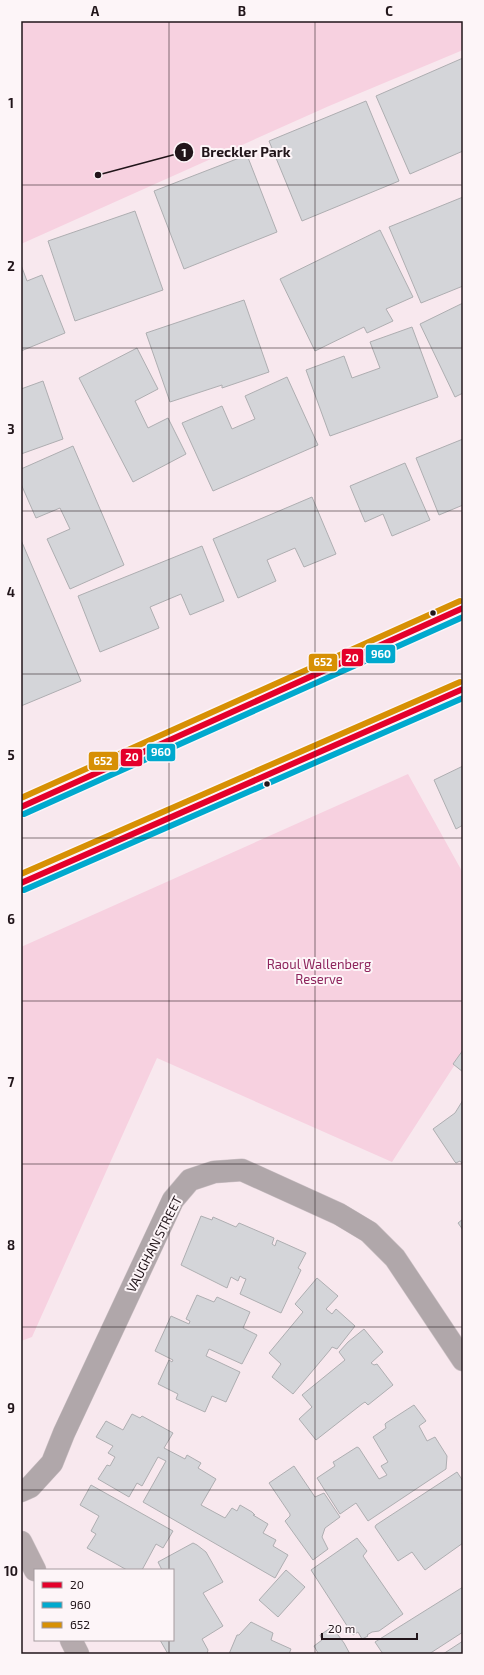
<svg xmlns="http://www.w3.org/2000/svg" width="484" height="1675" font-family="'Exo 2',sans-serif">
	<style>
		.green { fill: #f7d1e0 }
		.building { fill: #d4d5d9; stroke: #aeaeb1 }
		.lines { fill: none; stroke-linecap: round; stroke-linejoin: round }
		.minor-casing { stroke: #d0c4c9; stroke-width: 23 }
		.primary-casing { stroke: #d0c4c9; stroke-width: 23 }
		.minor { stroke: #b0a7aa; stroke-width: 22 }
		.primary { stroke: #b5aaad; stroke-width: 22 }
		.bus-1-casing { stroke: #fdf5f8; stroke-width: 9 }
		.bus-2-casing { stroke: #fdf5f8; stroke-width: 9 }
		.bus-3-casing { stroke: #fdf5f8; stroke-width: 9 }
		.bus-1 { stroke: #e4002b; stroke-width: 6 }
		.bus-2 { stroke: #00a9ce; stroke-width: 6 }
		.bus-3 { stroke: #d79004; stroke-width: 6 }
		.grid { fill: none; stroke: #21151a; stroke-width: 1; stroke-opacity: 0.55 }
		.bus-dot { fill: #21151a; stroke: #fdf5f8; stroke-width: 1.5 }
		.labels { text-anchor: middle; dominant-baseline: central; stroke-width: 4; stroke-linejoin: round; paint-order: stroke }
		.park-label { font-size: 13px; fill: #8d245c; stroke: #fdf5f8 }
		.street-label { font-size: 13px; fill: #21151a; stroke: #fdf5f8 }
		.leader { fill: none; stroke: #21151a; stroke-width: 1.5 }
		.callout-dot { fill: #21151a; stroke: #fdf5f8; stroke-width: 1.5 }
		.mark-label { font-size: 12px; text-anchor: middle; font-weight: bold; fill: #fff }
		.callout-label { font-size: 14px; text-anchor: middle; font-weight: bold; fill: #21151a; stroke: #fdf5f8; stroke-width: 4; stroke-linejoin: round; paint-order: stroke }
		.line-badge { stroke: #fdf5f8; stroke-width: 1.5 }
		.badge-label { font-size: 11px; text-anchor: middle; font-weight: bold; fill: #fff }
		.neatline { fill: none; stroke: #21151a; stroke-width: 1.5 }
		.grid-label { font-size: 13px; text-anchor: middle; font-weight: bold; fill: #21151a }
	</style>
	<rect width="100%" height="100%" fill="#f8e8ee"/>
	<!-- green -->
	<path class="green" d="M21,21H463V50L329,106L21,244Z
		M408,774L463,873V1052L392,1162L157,1058L32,1337L21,1341V947Z"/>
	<!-- building -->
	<path class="building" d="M463,58V151L410,174L376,96Z
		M366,101L399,181L302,221L269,141Z
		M247,155L277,232L184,269L154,191Z
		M463,197V286L421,303L389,227Z
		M135,211L163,290L75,321L48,241Z
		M380,230L413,297L386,309L393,321L367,333L364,327L315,351L280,279Z
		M21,265L27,281L42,275L65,333L21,351Z
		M244,300L269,372L222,388V385L170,402L146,333Z
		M463,303V393L455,397L420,324Z
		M412,327L438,397L330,436L306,370L344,356L352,378L380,368L370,342Z
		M137,348L158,389L135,401L148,428L168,418L186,454L133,482L79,378Z
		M287,377L318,445L213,491L182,423L222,406L232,429L255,419L245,396Z
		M43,381L63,439L21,454V389Z
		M463,439V505L439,515L416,458Z
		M73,446L124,565L70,589L47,539L70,529L60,508L36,518L21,484V469Z
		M405,463L430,520L392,536L383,514L365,522L350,486Z
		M312,497L336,554L304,567L295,548L267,560L276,581L238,598L213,539Z
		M21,540L81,681L21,706Z
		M202,546L224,601L190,615L181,594L150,607L159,628L100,652L78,596Z
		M463,766V825L456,829L434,780Z
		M463,1050V1072L453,1064Z
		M463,1100V1165L460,1161L456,1163L455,1162L433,1129L455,1113Z
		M201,1216L212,1220L213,1217L236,1227L239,1223L274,1238L272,1244L275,1246L277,1240L306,1253L298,1268L301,1270L281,1313L240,1294L246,1279L243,1278L240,1276L238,1281L231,1277L227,1288L181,1265Z
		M463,1219V1230L458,1223Z
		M317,1278L338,1296L326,1309L332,1314L336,1309L355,1326L337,1349L332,1347L330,1350L293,1394L272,1377L281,1364L269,1353L303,1312L295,1304Z
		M197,1295L214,1302L217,1297L250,1312L243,1328L257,1335L242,1364L209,1349L206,1356L240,1372L226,1402L212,1396L205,1412L176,1399L178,1394L158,1384L169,1360L172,1362L173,1360L155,1351L171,1316L189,1324L190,1321L186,1319Z
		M364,1329L383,1352L371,1363L374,1365L377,1364L393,1385L368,1405L365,1402L362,1404L316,1440L299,1419L312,1407L302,1395L345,1360L339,1352L348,1342Z
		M414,1405L426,1421L419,1426L426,1439L427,1441L435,1437L447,1456L446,1469L368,1521L356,1503L340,1514L317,1478L335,1466L333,1462L335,1461L357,1447L359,1448L379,1479L387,1475L381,1466L388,1462L373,1437L386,1428L385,1424L386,1423Z
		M132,1414L140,1418L142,1416L173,1433L164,1448L185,1459L187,1455L201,1463L198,1468L216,1479L201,1505L225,1518L232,1508L237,1511L240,1505L252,1512L255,1515H253L268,1524L263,1533L276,1540L273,1546L288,1555L275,1578L143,1502L166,1461L158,1457L142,1486L137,1483L129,1497L98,1479L107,1465L110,1466L115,1457L108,1453L113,1446L96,1437L106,1421L123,1430Z
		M294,1466L315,1497L324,1493L340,1517L325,1528L322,1537L328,1549L313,1560L285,1521L290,1516V1514L269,1483Z
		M457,1472L463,1481V1502L462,1503L463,1506V1543L425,1570L412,1552L398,1561L375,1527L376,1525Z
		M91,1485L173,1531L163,1548L156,1544L142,1570H127L87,1548L96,1534L91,1531L99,1516L80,1505Z
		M357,1538L367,1551L363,1556L403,1614L379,1631L372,1632L367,1635L368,1636L362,1639L358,1632L353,1635L311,1570Z
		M193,1543L197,1545L206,1552L223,1582L203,1593L223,1626L202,1639L208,1650L207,1654H168L160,1640H173V1570H162L158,1562Z
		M286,1570L305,1587L278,1617L259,1600Z
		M463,1587V1632L429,1654H383L375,1642Z
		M251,1622L273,1633L271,1640L291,1649L289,1654H229L237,1635H239Z
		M332,1627L344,1643L350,1654H317L318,1653L314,1646L322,1640L320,1635Z
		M463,1641V1654H443Z"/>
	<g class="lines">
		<defs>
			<path id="minor" d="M21,1491L30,1487L52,1463L64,1433L173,1200L190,1180L214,1172L242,1170L339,1214L369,1232L395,1258L463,1360"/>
			<path id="primary" d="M21,807L463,608
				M21,883L463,689
				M21,1542L35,1570
				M71,1640L78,1654"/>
		</defs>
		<!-- minor casing -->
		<use href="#minor" class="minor-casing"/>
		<!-- primary casing -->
		<use href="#primary" class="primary-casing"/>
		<!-- minor -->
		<use href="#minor" class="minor"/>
		<!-- primary -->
		<use href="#primary" class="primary"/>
		<defs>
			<path id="bus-1" d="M21,807L463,608
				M21,883L463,689"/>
			<path id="bus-2" d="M24,814L463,617
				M24,890L463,698"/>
			<path id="bus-3" d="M21,798L460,601
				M21,874L460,682"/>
		</defs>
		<!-- bus-1 casing -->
		<use href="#bus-1" class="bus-1-casing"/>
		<!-- bus-2 casing -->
		<use href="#bus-2" class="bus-2-casing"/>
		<!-- bus-3 casing -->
		<use href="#bus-3" class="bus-3-casing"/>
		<!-- bus-1 -->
		<use href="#bus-1" class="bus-1"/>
		<!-- bus-2 -->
		<use href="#bus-2" class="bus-2"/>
		<!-- bus-3 -->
		<use href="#bus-3" class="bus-3"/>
	</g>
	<!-- grid -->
	<path class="grid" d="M169,21V1570M315,21V1654M21,185H463M21,348H463M21,511H463M21,674H463M21,838H463M21,1001H463M21,1164H463M21,1327H463M21,1490H463M169,1640V1654"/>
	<!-- markers -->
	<g class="bus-dot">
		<circle cx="433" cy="613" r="3.5"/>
		<circle cx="267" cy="784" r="3.5"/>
	</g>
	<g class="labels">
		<!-- park labels -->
		<g class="park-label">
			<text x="319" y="964">Raoul Wallenberg<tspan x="319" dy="15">Reserve</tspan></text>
		</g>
		<!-- street labels -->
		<g class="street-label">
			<text transform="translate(154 1244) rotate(-63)">VAUGHAN STREET</text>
		</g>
	</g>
	<!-- callouts -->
	<path class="leader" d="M98 175L184 152"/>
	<g class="callout-dot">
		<circle cx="98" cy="175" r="4"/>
		<circle cx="184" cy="152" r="10"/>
	</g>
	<g class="mark-label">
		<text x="184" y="157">1</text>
	</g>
	<g class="callout-label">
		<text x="246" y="157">Breckler Park</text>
	</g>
	<g class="line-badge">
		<rect x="365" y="644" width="31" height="20" rx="4" fill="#00a9ce"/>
		<rect x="341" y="648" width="23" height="19" rx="4" fill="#e4002b"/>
		<rect x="308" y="653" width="30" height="19" rx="4" fill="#d79004"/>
		<rect x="146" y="743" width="30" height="19" rx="4" fill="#00a9ce"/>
		<rect x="120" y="748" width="23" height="19" rx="4" fill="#e4002b"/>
		<rect x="88" y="751" width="31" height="20" rx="4" fill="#d79004"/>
	</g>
	<g class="badge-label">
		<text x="381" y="658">960</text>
		<text x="352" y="662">20</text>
		<text x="323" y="666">652</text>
		<text x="161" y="756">960</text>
		<text x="132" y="761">20</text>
		<text x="103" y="765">652</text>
	</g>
	<!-- border -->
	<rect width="484" height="1675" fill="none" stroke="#fdf5f8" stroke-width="44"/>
	<!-- legend -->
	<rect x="34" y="1569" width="140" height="72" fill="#fdf5f8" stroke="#a59b9f"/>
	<rect x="42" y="1582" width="20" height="6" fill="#e4002b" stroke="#a59b9f"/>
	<text x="70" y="1589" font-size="12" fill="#21151a">20</text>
	<rect x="42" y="1602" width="20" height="6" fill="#00a9ce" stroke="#a59b9f"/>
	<text x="70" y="1609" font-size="12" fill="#21151a">960</text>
	<rect x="42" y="1622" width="20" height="6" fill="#d79004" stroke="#a59b9f"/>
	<text x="70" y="1629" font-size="12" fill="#21151a">652</text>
	<!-- scale -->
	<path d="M322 1633v6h95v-6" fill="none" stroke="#21151a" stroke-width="2"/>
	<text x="328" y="1633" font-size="12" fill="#21151a" stroke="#fdf5f8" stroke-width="3" paint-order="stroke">20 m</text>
	<rect x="22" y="22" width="440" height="1631" class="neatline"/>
	<g class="grid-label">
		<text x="95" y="16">A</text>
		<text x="242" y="16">B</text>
		<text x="389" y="16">C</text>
		<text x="11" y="108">1</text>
		<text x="11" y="271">2</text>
		<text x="11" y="434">3</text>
		<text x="11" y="597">4</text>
		<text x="11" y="760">5</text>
		<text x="11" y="924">6</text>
		<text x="11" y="1087">7</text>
		<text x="11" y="1250">8</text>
		<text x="11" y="1413">9</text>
		<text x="11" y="1576">10</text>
	</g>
</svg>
